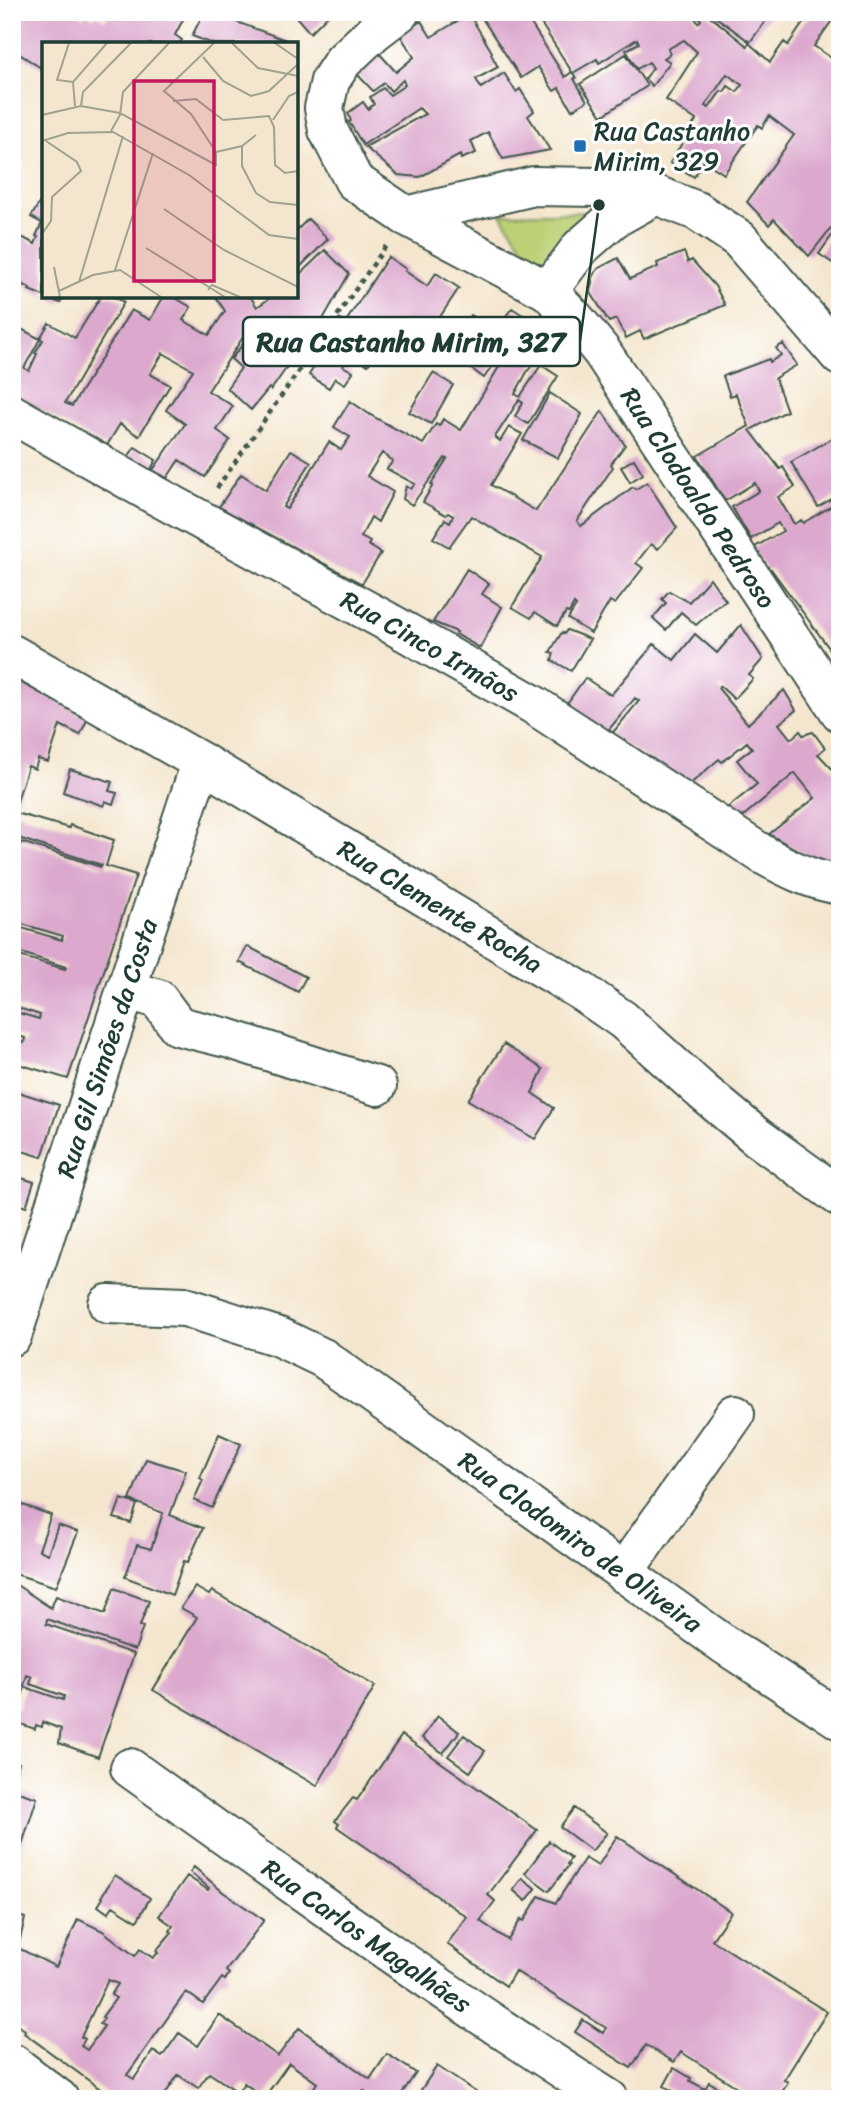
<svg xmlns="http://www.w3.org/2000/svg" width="852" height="2111" font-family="Sriracha,sans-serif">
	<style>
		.green { fill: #bcd074; stroke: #6e8654; stroke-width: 2 }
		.building { fill: #dca8cd; fill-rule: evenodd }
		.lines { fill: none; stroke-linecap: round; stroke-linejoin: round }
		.minor-casing { stroke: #3f564b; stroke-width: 42 }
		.path { stroke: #3f564b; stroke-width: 4.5; stroke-dasharray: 5 5; stroke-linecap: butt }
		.minor { stroke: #fff; stroke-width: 38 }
		.poi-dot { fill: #1f6fb2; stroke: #fff; stroke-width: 2.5 }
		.labels { text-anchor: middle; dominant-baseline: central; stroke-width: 6; stroke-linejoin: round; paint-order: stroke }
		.poi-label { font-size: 26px; fill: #1f3d34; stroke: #fff; text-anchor: start }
		.street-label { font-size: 26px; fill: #1f3d34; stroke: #fff }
		.inset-road { fill: none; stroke: #9fa290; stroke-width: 2 }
		.view { fill: #c2185b; fill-opacity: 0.15; stroke: #c2185b; stroke-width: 3.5 }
		.inset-edge { fill: none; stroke: #1f3d34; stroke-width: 3.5 }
		.leader { fill: none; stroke: #1f3d34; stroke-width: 2.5 }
		.callout-dot { fill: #1f3d34; stroke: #fff; stroke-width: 2.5 }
		.callout { fill: #fff; stroke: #1f3d34; stroke-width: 2.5 }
		.callout-label { font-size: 28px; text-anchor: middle; font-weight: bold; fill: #1f3d34 }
	</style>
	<rect width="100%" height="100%" fill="#fff"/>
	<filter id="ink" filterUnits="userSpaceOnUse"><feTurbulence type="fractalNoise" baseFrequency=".0143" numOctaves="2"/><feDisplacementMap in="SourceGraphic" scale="14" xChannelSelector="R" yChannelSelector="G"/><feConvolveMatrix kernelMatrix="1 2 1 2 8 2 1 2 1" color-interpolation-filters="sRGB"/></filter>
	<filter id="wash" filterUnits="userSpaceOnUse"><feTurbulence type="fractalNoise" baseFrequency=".00686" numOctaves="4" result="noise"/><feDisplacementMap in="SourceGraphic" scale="28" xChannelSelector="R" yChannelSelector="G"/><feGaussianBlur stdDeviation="1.57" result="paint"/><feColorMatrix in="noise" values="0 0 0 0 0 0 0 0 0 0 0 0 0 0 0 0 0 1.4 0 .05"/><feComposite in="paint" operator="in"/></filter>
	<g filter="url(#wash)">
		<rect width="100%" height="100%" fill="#f4e6ce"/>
		<!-- green -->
		<path class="green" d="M594,212L541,275L501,214Z"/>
		<g id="blocks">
			<!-- building -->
			<path class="building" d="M12,12H77L83,18L86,14L94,18L96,15L105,20L108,15L105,12H187L175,35L182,40L179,44H97L95,42L94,44H44V70L12,49Z
				M204,12H214L220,15L221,12H232L234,13L231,20L297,44H213L192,36Z
				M292,12H331L310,33Z
				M478,12H692L698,23L701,20L696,12H705L747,46L749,43L770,62L784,42L788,45L806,19L808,20L814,12H818L831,22L814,46L840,64V223L837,227L840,229V268L819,254L835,231L831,228L809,256L774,219L769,225L747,202L794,135L769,116L762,128L758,125L724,174L704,161L694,177L670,163L696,120L666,100L697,52L684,40L668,49L670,54L664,58L670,62L652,86L645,79L653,68L649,62L637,69L626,50L639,43L637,39L599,63L597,59L573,73L576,78L574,79L587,101L572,110L559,88L554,91L538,67L521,78ZM535,14L572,72L565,77L528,19ZM727,74L742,85L737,92L728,86L724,92L721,91L709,108L705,106Z
				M709,12H772L750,42Z
				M469,14L492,52L491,54L498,67L476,79L481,88L504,73L516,92L520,89L534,111L528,116L550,150L503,159L488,132L471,141L476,153L461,159L460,155L420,177L398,175L365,147L425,114L419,108L363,145L349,122L351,121L348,113L363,102L368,109L374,104L370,97L383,88L390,95L405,85L403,80L391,91L384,83L373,91L357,74L379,53L396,72L414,57L400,35L421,21L431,37Z
				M626,54L647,86L602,116L580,84Z
				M44,195V296H67L66,299L63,298L60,303L29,290L30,288L20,283L16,289L12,287V232L35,244L38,237L36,236L42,223L31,217Z
				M308,219L328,239L296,271V231Z
				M325,250L349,274L315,333L308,328L294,341L301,347L271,390L269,388L251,410L227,388L241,368L231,359L248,338L245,334L208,391L233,406L217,430L230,440L205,477L179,460L167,478L153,470L185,424L166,410L193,370L163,353L150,374L170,385L139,436L120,424L106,447L12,393V333L16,326L40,339L24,368L29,371L37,354L35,353L43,340L40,338L49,323L75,338L101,296H112L124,302L65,403L72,406L131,310L150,320L164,296H172L191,307L183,320L209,335L225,311L215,296H250L257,307L273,296H296V278Z
				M684,252L688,262L692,260L715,286L725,305L644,339L640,331L626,338L616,319L609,322L590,291L594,274L599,268L618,258L630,279L658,267L657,263Z
				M388,257L406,269L405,271L427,286L436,273L459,288L412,359L389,343L398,330L392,328L368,365L351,354L343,366L353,372L345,384L335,378L329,388L309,375L334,335L330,333L339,319L345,323Z
				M512,308L529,319L516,339L512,337L484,378L448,351L471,315L496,329Z
				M524,333L545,347L543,350L549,353L542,364L536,360L527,372L515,394L520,397L541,365L558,376L528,424L515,416L523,403L519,400L495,437L500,441L509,427L522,434L491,485L536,511L602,411L625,445L611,464L613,467L577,521L581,526L633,487L636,489L647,482L677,528L658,549L651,544L636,563L643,568L615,604L610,601L591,633L568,619L576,606L574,604L569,613L566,612L557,626L535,612L531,618L512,607L542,557L471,516L449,547L433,538L445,519L450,522L453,516L448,513L446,515L423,502L433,485L431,484L447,459L445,458L412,505L403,499L406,486L411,489L415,484L387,469L393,461L382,453L367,476L393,492L378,522L371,517L361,537L370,542L368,545L381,553L362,584L219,507L241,474L266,490L291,450L311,462L283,507L287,509L329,442L341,450L350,437L334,427L350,401L372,416L423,444L436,424L439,426L443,419L461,430L505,357L508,359Z
				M783,344L797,365L775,378L787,411L750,430L780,469L783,467L795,487L778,497L794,524L801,520L803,523L840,501V618L836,620L838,625L840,624V663L771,569L767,571L753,548L783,531L778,523L751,539L732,507L759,491L755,483L725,501L697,456L749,426L736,394L730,396L723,376L769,359L770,362L781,355L776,348Z
				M433,373L453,385L431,424L409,412Z
				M550,393L582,414L558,458L523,440Z
				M840,434V494L818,507L791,462Z
				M135,447L156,460L150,471L128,457Z
				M634,459L643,474L630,482L621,467Z
				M467,569L489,584L482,594L502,607L480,648L456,634L457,632L433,622Z
				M710,578L726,601L718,606L696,625L681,612L666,630L653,618L666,603L662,599L669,591L689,602Z
				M741,625L763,659L749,675L753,679L734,699L720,686L718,688L748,724L784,690L796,710L779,724L791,739L800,731L803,735L813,732L825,748L818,754L840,777V874L769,834L815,798L795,773L741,818L726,809L757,784L737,760L752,748L747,742L722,762L719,759L689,785L610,736L639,701L635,698L606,733L563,709L585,678L611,695L654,644L674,660L695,634L717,653Z
				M567,630L590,639L571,671L552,660L554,653L550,652L562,632L564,634Z
				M12,678L88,718L80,735L60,725L48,762L38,759L35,769L28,766L15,808L12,807Z
				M70,769L112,782L109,791L117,793L113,804L105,801L104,806L63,792Z
				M12,812L69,828L70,825L114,840L106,866L136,875L68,1079L12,1062V1039L24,1043L25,1038L12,1034V1011L39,1019L40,1015L12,1006V954L65,969L66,967L12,950V925L62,940L63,936L12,921V864L14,865L21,842L101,867L102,865L12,836Z
				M247,946L306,977L298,992L239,962Z
				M504,1044L543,1069L532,1093L554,1108L535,1139L468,1100Z
				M12,1090L59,1105L42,1157L12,1148Z
				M12,1175L34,1182L26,1207L12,1202Z
				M219,1434L241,1444L212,1508L194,1500L203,1480L200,1478Z
				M146,1459L186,1471L170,1515L203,1528L188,1562L184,1561L172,1595L125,1577L137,1545L151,1549L163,1513L130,1500Z
				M121,1499L137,1504L131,1523L114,1518Z
				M12,1501L51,1515L39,1550L48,1554L58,1525L78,1532L56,1587L12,1573Z
				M12,1582L51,1608L56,1596L105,1614L114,1588L149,1601L140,1626L143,1627L135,1650L47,1619L46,1624L134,1654L98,1757L59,1743L61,1729L43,1722L42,1727L36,1725L35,1729L12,1721V1707L18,1709L25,1687L63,1700L64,1696L30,1684L32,1677L27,1675L24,1686L12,1682Z
				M195,1587L209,1595L212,1591L375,1686L317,1786L153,1690L197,1617L181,1608Z
				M438,1716L459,1732L443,1753L422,1738Z
				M402,1735L537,1830L488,1895L495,1901L480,1921L508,1940L521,1919L524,1921L539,1896L556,1903L585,1858L598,1866L617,1836L731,1912L712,1940L827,2012L784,2080L788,2082L778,2099H756L681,2052L674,2062L646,2045L631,2068L575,2032L583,2020L603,2033L606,2028L515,1971L506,1986L447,1944L467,1917L337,1827L339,1824L335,1821L353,1798L357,1800Z
				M464,1735L485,1751L470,1772L448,1756Z
				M12,1761L19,1763L13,1783H12Z
				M12,1790L37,1798L18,1857L12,1855Z
				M574,1808L607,1833L592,1851L560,1827Z
				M549,1841L571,1858L567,1864L569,1865L549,1891L525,1873Z
				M194,1867L223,1892L264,1920L226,1971L229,1974L225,1980L222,1978L203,2004L186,1992L127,2075L134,2079L153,2051L162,2057L179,2033L198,2046L219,2015L278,2056L299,2028L370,2079L387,2054L416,2073L398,2099H376L364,2091L359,2099H306L317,2083L289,2063L264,2098L244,2083L238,2092L209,2073L198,2088L178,2075L162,2099H114L24,2033L25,2030L12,2022V1914L25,1918L18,1948L56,1967L78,1919L103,1931L135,1956L140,1949L153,1958L158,1953L156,1951L172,1932L170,1931L173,1926L159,1916L187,1876L208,1890L209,1888L190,1872ZM108,1980L118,1984L111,1995L116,1998L102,2017L104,2018L100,2024L104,2026L87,2050L81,2046L85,2039L81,2037Z
				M115,1875L150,1898L137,1921L113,1906L108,1913L98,1906L103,1898L101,1897Z
				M522,1878L536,1889L526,1901L513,1890Z
				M437,2066L486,2099H415Z
				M674,2068L691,2078L690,2081L705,2089L709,2082L737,2099H687L664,2086Z
				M840,2073V2099H828L831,2091Z"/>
		</g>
	</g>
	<g filter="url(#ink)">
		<use href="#blocks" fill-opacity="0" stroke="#3f564b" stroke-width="2"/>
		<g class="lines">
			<defs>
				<g id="minor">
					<path id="s1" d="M400,12L375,31L343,61L330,81L324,108L328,130L354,181L406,216L548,291L576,320L602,352L840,712"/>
					<path d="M406,216L534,186L598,187L656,195L697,211L739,239L840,356"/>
					<path d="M548,291L581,247L613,219L656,195"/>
					<path id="s2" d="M12,414L155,495L388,622L534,705L762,854C788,869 811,880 840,885"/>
					<path id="s3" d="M12,654L201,762L581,991L623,1020L703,1092L757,1137L840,1197"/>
					<path d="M126,989L158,999L178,1026L227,1038L377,1086"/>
					<path id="s4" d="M108,1304L185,1307L279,1337L323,1358L725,1645L840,1720"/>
					<path id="s5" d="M12,1336L201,762"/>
					<path d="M623,1573L735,1414"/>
					<path id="s6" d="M130,1768C288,1881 445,1995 609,2099"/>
					<path d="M12,2063L59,2099"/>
				</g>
			</defs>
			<!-- minor casing -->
			<use href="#minor" class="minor-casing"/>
			<!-- path -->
			<path class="path" d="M217,488L386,246"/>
			<!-- minor -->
			<use href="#minor" class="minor"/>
		</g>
	</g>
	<!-- markers -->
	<rect class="poi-dot" x="573" y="139" width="14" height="14" rx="3.5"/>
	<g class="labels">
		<!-- poi labels -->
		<g class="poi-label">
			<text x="594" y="131">Rua Castanho<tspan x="594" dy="30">Mirim, 329</tspan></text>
		</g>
		<!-- street labels -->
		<g class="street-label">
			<text stroke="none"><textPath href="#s1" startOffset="686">Rua Clodoaldo Pedroso</textPath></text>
			<text stroke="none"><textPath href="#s2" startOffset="478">Rua Cinco Irmãos</textPath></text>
			<text stroke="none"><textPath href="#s3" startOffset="497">Rua Clemente Rocha</textPath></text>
			<text stroke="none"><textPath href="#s5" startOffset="303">Rua Gil Simões da Costa</textPath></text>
			<text stroke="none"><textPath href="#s4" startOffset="541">Rua Clodomiro de Oliveira</textPath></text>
			<text stroke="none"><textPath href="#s6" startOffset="290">Rua Carlos Magalhães</textPath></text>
		</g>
	</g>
	<!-- overview -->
	<g transform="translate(42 42)">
		<rect width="256" height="256" fill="#f4e6ce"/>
		<path class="inset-road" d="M27,1L15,38L31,40M190,1L216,26L256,34M233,1L256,17M161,15L181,39L209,54L227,49L256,22M131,59L154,57L181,78L227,74L232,85L233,123L243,131L256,129M33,64L31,40L65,1M39,64L41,50L89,1M0,73L39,64L78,71L174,123V110L149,72L122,49L172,1M231,78L247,54L256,50M69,89L78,73L81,50L127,1M0,99L26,91L71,90L147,133L227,193L256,197M200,104V124L214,151L228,160L256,163M174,110L200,104L214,93M122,167L182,208L256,245M0,192L9,179L10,155L39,129L35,120L4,99M104,206L183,255M12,225L18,255M73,228L111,111M37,240L81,94M166,248L170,243L198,255M17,249L51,233L78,228L119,255"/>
		<path class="view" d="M92,39H172V239H92Z"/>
		<rect width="256" height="256" class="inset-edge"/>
	</g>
	<!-- callouts -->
	<path class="leader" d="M599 205L580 341"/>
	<circle class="callout-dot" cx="599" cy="205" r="7"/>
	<rect class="callout" x="243" y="317" width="337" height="49" rx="7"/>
	<g class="callout-label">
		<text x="411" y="351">Rua Castanho Mirim, 327</text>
	</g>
	<!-- margin -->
	<rect width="852" height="2111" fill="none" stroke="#fff" stroke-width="42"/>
</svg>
